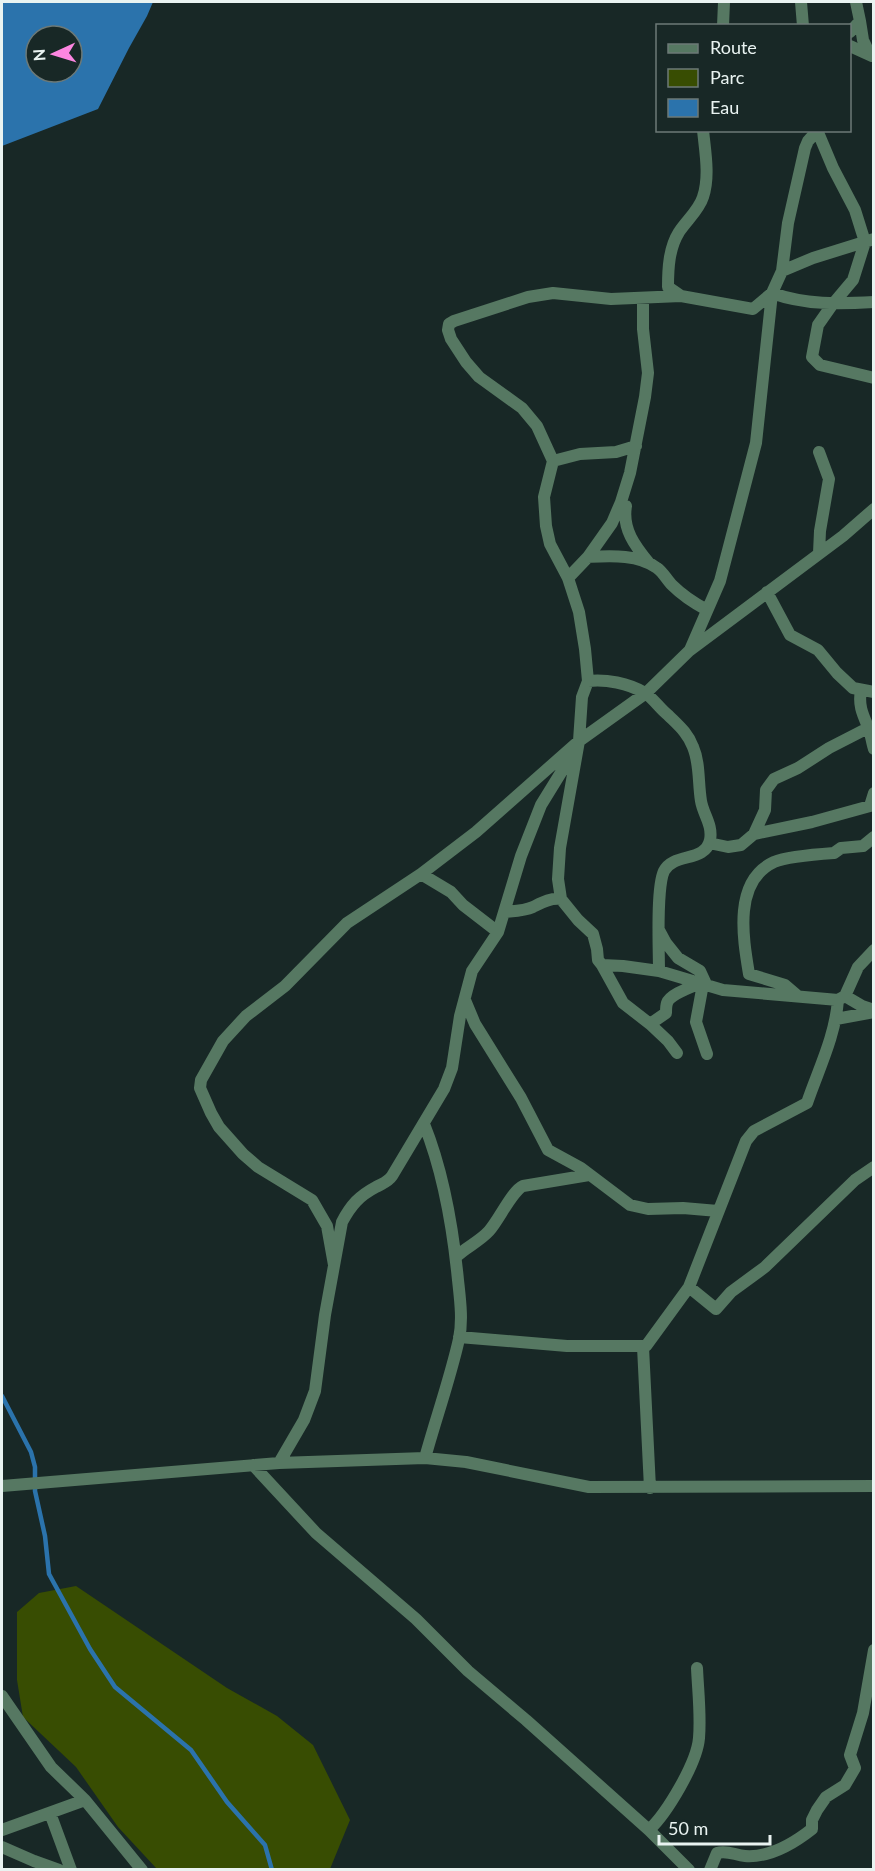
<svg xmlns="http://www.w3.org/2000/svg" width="875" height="1871" font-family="Lato,sans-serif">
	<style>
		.green { fill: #384d02 }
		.water { fill: #2b73ac; fill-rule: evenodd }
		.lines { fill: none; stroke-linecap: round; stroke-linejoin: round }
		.stream { stroke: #2b73ac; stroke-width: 4.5 }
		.street { stroke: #567862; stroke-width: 12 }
	</style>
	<rect width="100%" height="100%" fill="#182826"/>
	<!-- green -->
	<path class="green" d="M76,1586L227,1688L277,1716L313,1745L350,1820L330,1869H157L118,1827L76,1767L23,1717L17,1680V1612L39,1593Z"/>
	<!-- water -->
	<path class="water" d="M2,2H153L147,16L129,48L98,109L2,146ZM36,36H72V72H36Z"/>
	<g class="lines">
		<!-- stream -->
		<path class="stream" d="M2,1396L31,1452L35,1467V1491L45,1536L49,1574L90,1649L115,1687L191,1750L227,1802L265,1845L272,1870"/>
		<!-- street -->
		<path class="street" d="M801,2L803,26
			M860,21L863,40L870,55
			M723,26L724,2
			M850,32L860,21L856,2
			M850,46L872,56
			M817,130L833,168L855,210L865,242L853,280L832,305L818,325L812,357L820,365L874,378
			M782,271L813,258L874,239
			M681,296L668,287C668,268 669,248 679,232C687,220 699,210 703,197C710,176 705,151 703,130
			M819,452L829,479L820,531L819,553
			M553,461L580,454L616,452L636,446
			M626,506C622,529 635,546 649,563
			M588,557C610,556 638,554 657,568C663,572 667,580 672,585C682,595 694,603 707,610
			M568,578L588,557L612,523L621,502L630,473L645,397L648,373L643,329V298
			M767,592L790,635L818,650L837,673L853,688L874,692
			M690,650L720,581L756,443L772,293L782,271L788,223L805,148L808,141L817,131
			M588,681C606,679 628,683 645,693C653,698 660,709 668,715C678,725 688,733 693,747C700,763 698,783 701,801C703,814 713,825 710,840C705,863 674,852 664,871C656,888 659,950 659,971
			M861,690C858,706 863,715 869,729C871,735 872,743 874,749
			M754,834L765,810L766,790L774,779L798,768L829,748L868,728
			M709,843L728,847L741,845L754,834L812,822L870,806L874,793
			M421,874L451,892L463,905L498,932
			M561,899L558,879L560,848L579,741L582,697L588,681L585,649L579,612L568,578L550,544L546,526L544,497L553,461L537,426L522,408L479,377L466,362L451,339L448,330L449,324L454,321L528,297L553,293L611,299L681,296L753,309L772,293C805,305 839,304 874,302
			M504,912C514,911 524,911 533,907C543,902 550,898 561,899L578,920L593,934L597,949L598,960L602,965L623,966L659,971L723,990L838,1000L845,996L862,1006L874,1010
			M659,930L666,943L678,958L700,971L706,984
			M602,965L623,1003L650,1024
			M703,984L696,1022L707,1054
			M845,996L858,967L874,950
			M799,997L785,985L749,974C743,938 733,881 774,862C786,857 820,854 834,853L841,848L863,846L874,837
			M465,1000L475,1024L521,1098L548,1150L581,1168L630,1205L648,1209L683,1208L718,1211
			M836,1019L874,1012
			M677,1053L668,1041L650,1024L666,1013C666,1010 666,1006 667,1003C670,994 692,987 701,983
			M424,1124C443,1171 453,1229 458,1280C460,1299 463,1320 459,1339C450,1379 436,1418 425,1458
			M456,1257C466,1247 479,1242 489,1231C499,1220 512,1191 523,1186L589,1175
			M334,1265L327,1226L312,1200L258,1167L243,1154L219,1127L211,1113L200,1088L201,1080L223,1041L246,1016L285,986L347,923L421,874L476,832L579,741L646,693L689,651L843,536L874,509
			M689,1287L716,1309L731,1292L765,1267L855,1180L874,1167
			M459,1337L567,1346H646L689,1287L746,1141L754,1131L807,1103C819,1068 835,1037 838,1000
			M643,1347L650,1488
			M279,1463L304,1420L315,1391L325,1315L342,1222C351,1205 359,1196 376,1187C383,1183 388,1182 392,1176L444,1089L452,1068L460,1016L472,971L498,932L521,856L541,805L573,753
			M253,1465L316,1533L416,1619L468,1671L526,1720L649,1830L689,1870
			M2,1486L279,1463L425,1458L466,1462L589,1487L874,1486
			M2,1696L51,1767L85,1800L142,1870
			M50,1813L71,1870
			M2,1830L85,1800
			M649,1830C667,1813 697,1763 699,1738C701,1715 698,1691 697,1668
			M2,1847L34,1861L59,1870
			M710,1870L717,1853C727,1850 735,1855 745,1856C770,1858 793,1844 812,1829V1820L817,1810L826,1797L845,1785L855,1768L850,1755L863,1713L874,1650"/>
	</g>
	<!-- border -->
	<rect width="875" height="1871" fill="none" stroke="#e9f3f1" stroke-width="6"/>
	<!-- legend -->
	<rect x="656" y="24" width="195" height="108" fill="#182826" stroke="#6c7977" stroke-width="1.5"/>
	<rect x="668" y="44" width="30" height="9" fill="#567862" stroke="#6c7977" stroke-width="1.5"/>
	<text x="710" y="54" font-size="18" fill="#e9f3f1">Route</text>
	<rect x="668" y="69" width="30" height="18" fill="#384d02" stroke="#6c7977" stroke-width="1.5"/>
	<text x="710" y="84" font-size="18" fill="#e9f3f1">Parc</text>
	<rect x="668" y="99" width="30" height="18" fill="#2b73ac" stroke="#6c7977" stroke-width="1.5"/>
	<text x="710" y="114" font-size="18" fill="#e9f3f1">Eau</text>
	<!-- north arrow -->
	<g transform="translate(54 54) rotate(266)"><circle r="28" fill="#182826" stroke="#6c7977" stroke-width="1.5"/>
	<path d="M0-4.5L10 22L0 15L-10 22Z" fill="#fd86e1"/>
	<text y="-9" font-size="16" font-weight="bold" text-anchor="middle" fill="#e9f3f1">N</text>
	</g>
	<!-- scale -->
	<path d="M659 1835v9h111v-9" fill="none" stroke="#e9f3f1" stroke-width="3"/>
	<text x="668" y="1835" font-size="18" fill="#e9f3f1" stroke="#182826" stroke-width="4.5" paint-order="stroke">50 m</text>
</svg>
